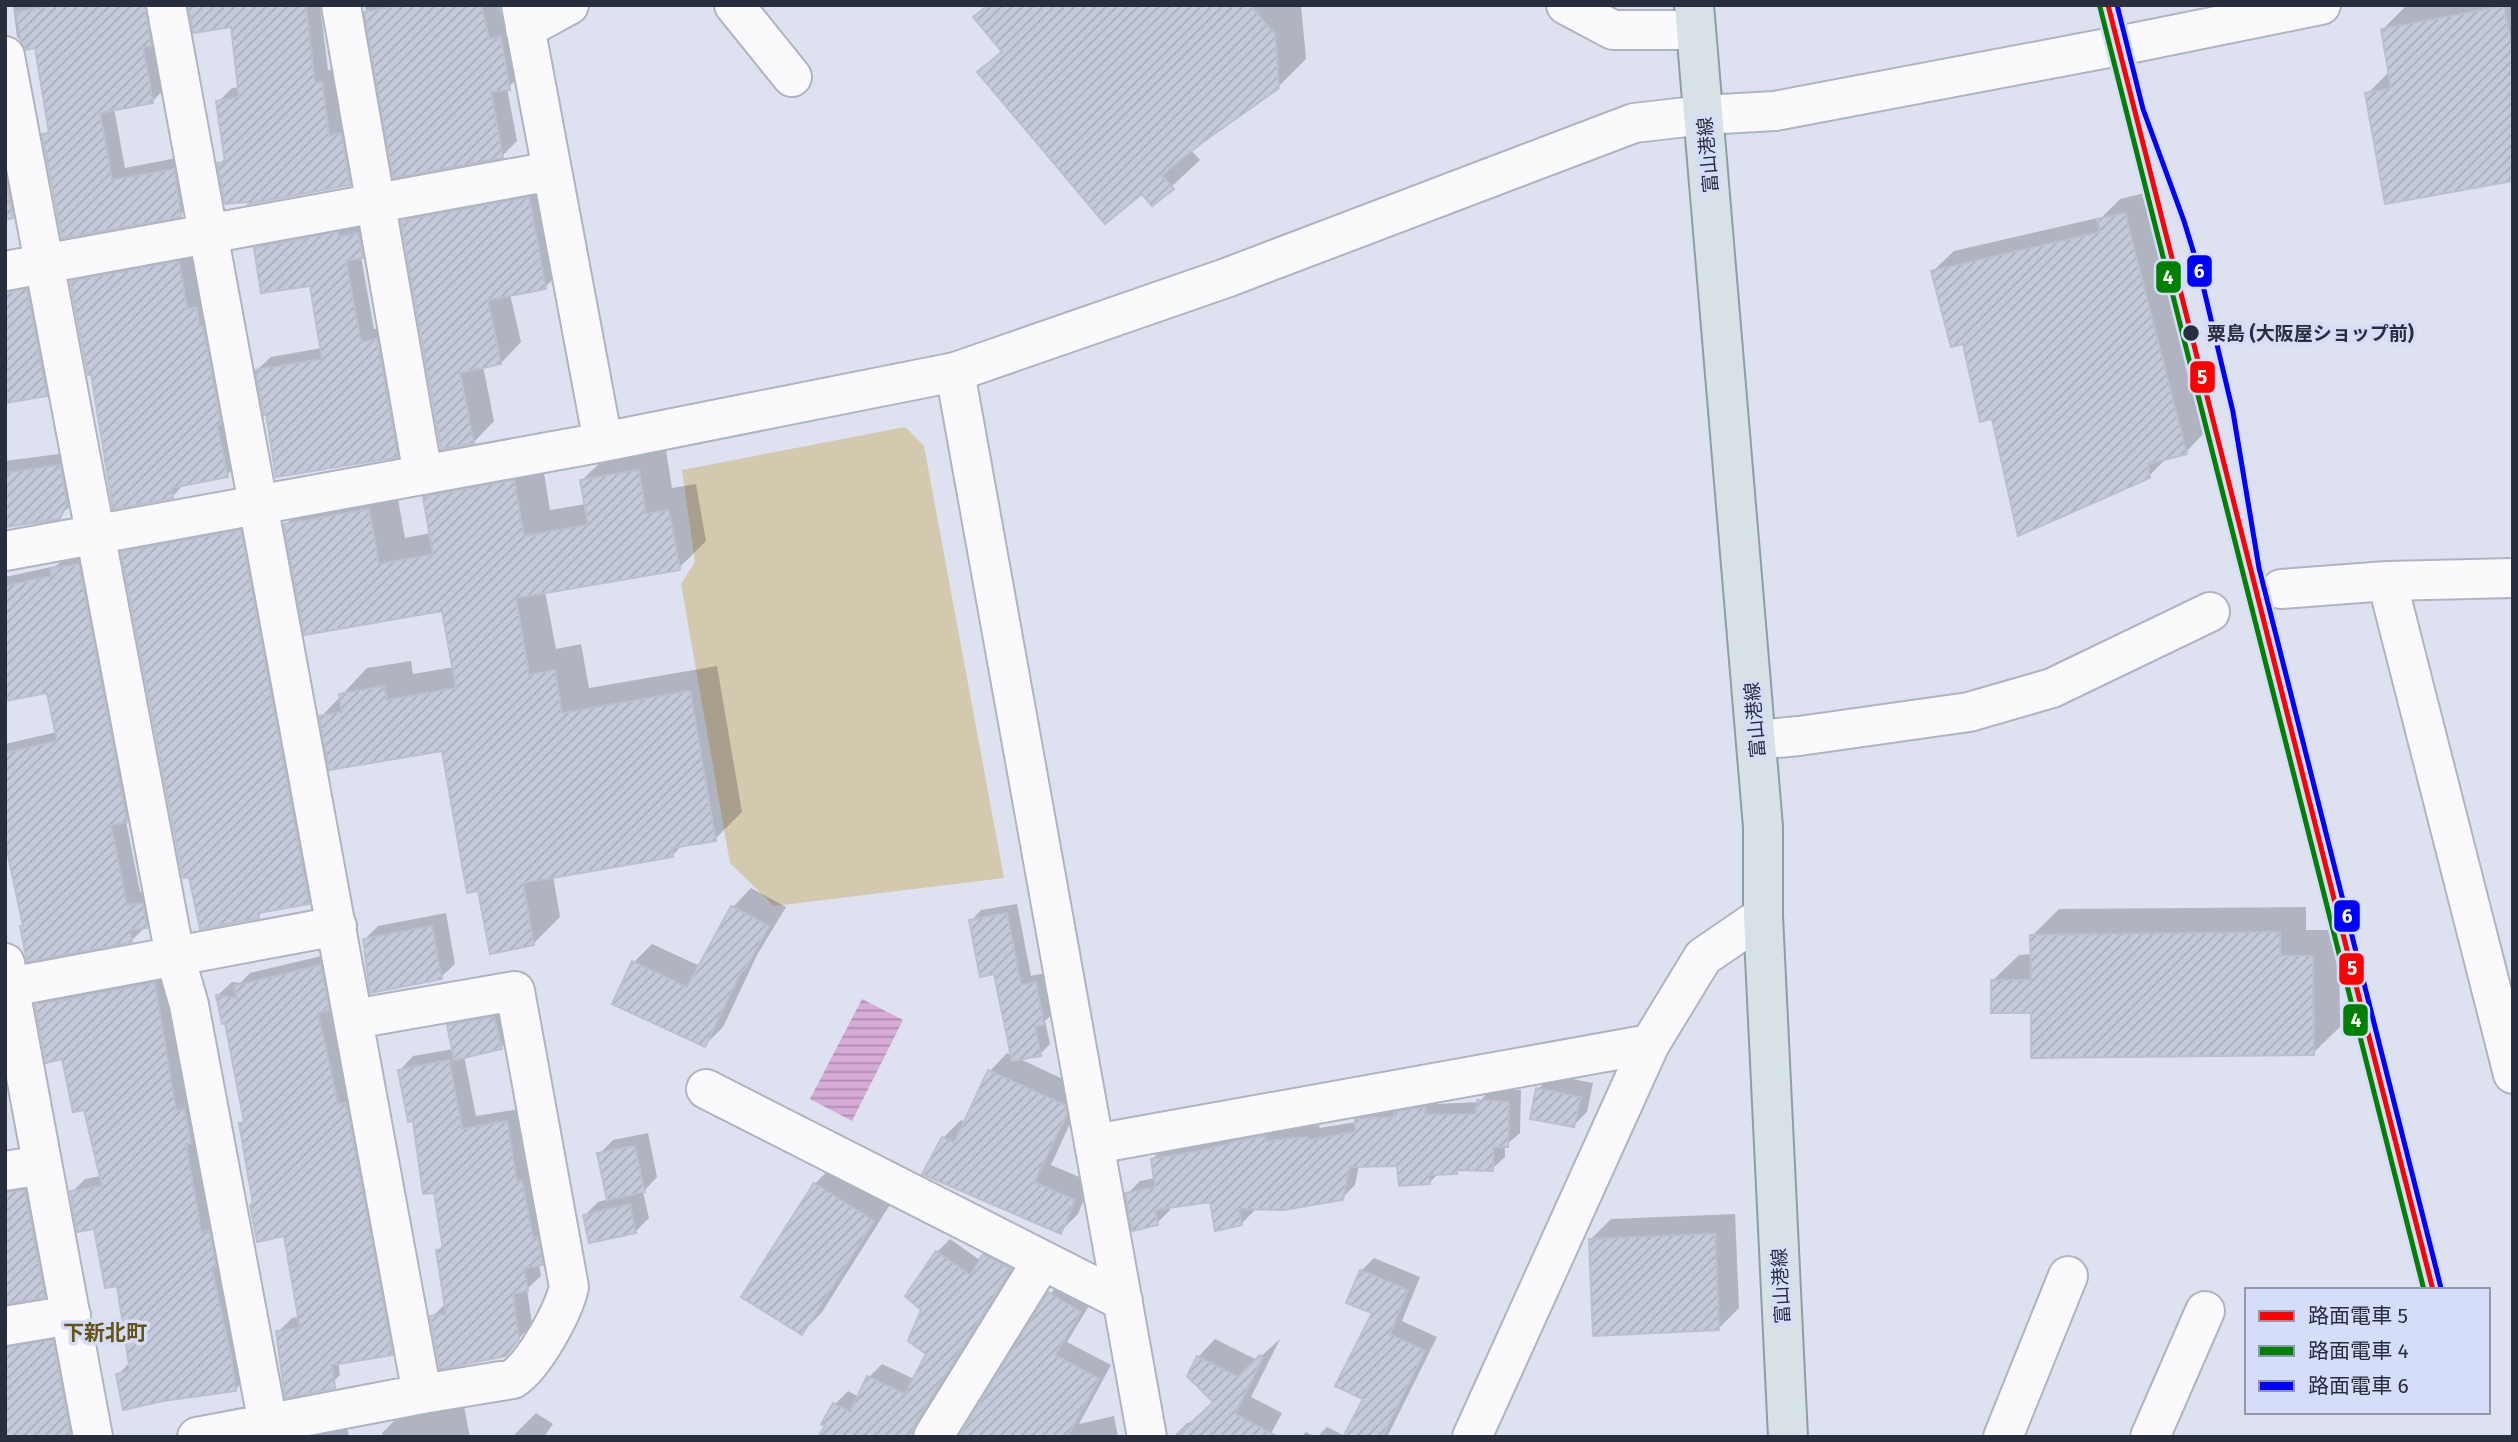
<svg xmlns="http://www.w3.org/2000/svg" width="2518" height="1442" font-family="'Fira Sans','Noto Sans JP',sans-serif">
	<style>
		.park { fill: #d3c9af }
		.water { fill: url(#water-rules) }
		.shadow { fill: #0003 }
		.building { fill: url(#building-hatch); stroke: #bbbfce; stroke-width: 2 }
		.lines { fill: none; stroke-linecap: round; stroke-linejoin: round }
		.minor-casing { stroke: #b0b4c2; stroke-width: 42 }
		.major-casing { stroke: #8c9ea8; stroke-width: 42 }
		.minor { stroke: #fafafd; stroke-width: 38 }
		.major { stroke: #d8e1e5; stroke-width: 38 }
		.tram-1-casing { stroke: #d5ddf8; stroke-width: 10 }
		.tram-2-casing { stroke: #d5ddf8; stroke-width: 10 }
		.tram-3-casing { stroke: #d5ddf8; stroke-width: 10 }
		.tram-1 { stroke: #f00; stroke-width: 5 }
		.tram-2 { stroke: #008000; stroke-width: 5 }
		.tram-3 { stroke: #00f; stroke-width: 5 }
		.stop-dot { fill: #292e3f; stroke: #d5ddf8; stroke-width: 2.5 }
		.labels { text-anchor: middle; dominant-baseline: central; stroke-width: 7; stroke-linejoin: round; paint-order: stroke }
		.street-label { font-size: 19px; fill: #292e3f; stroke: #d5ddf8 }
		.stop-label { font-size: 19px; font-weight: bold; fill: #292e3f; stroke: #d5ddf8; text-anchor: start }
		.neighbourhood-label { font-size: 21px; font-weight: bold; fill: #655317; stroke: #d5ddf8 }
		.line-badge { stroke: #d5ddf8; stroke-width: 2.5 }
		.badge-label { font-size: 19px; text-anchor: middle; font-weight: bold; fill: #fff }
	</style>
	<defs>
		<pattern id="water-rules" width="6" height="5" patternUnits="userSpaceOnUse" patternTransform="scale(1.75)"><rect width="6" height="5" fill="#d6abd5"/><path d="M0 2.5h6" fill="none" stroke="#ae8cae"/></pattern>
		<pattern id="building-hatch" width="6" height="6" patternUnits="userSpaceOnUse" patternTransform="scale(1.75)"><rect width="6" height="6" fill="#c5cada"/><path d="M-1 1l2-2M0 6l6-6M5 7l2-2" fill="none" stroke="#a9aebc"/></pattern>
	</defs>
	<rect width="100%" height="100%" fill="#dde1f0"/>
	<!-- park -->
	<path class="park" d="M905,427L924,446L1004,878L774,906L730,863L681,584L695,562L682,470Z"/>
	<!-- water -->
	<path class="water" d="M862,999L903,1020L852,1121L810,1099Z"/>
	<!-- shadow -->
	<path class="shadow" d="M13,5H159L166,87L153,101L114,108L125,168L187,156L194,201L180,215L63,236L44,135L50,129L59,40L25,45L17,37Z
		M190,5H320L328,70L336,69L363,169L349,183L219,164L226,157L218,102L232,88L240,87L232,25Z
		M365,5H499L504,25L515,23L524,73L507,88L517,141L502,156L395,176Z
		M988,5H1301L1306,59L1278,87L1191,150L1200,160L1153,204L1142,191L980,72L1002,50Z
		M2407,5H2513V179L2367,94L2390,71L2383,29Z
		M5,129L27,203L13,217L5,218Z
		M549,178L565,267L545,287L510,294L521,342L501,363L483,366L494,421L474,442L403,221L423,201Z
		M2145,193L2206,431L2186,452L2169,456L2149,476L1993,417L1933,271L1954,251L2102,217L2120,199Z
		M372,220L375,243L361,257L374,329L390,327L410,442L397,456L268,412L257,370L271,357L322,348L311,284L256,248L270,235Z
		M192,249L240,461L227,475L185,483L172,497L92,372L72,282L85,268Z
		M41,276L60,380L46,394L5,401V281Z
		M665,444L672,488L696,484L706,541L679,568L545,591L556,649L581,644L589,688L717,666L742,812L715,839L683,844L673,855L553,876L560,917L533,944L480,889L443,749L321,717L367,668L411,661L413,674L454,667L444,609L286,524L313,498L395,483L405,538L431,533L425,498L451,471L541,455L550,510L586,504L582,480L609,454Z
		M74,452V502L59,517L5,525V461Z
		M254,518L322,888L309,902L264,910L258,917L123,553L136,539Z
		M92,552L140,807L126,821L140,892L156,890L160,913L132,940L22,927L25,924L5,830V744L57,732L49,691L5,699V577L56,566L66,556Z
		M751,888L786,907L757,955L723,1027L705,1045L634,962L652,944L700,966L733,907Z
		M1017,904L1031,976L1045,973L1053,1013L1045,1021L1050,1044L1040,1054L1018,1058L1082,1088L1083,1095L1051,1165L1091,1182L1078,1214L1060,1232L943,1138L961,1120L965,1123L990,1071L1007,1053L1012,1055L995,972L971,921L981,910Z
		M2306,907V930H2339L2340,1027L2313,1053L2033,1011L1992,981L2019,955L2033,954L2032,936L2059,909Z
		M446,913L455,964L441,977L364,940L378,926Z
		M334,953L405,1340L392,1353L255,1202L241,1123L245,1119L227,1021L224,1022L218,995L232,982L240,983L250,973Z
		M168,970L248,1376L235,1390L118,1375L130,1362L118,1284L95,1227L72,1192L85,1179L101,1176L85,1108L64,1057L37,1005L50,992Z
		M507,1004L514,1034L501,1048L464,1056L476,1116L520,1109L556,1250L539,1264L541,1276L527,1289L532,1324L505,1355L432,1317L446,1303L438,1250L444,1244L435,1191L400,1070L413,1056L454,1049L449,1026L462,1012Z
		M1552,1075L1593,1083L1587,1112L1574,1125L1538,1089Z
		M1491,1089L1521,1090L1520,1133L1505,1146V1157L1492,1169H1460L1457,1172L1439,1173L1429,1183L1399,1165H1359L1355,1185L1342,1198L1253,1208L1254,1211L1241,1224L1211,1200L1169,1206L1170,1210L1157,1223L1127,1194L1140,1181L1155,1178L1152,1159L1165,1147L1278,1130L1319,1125L1320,1128L1356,1122L1369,1108L1437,1095V1104L1479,1102Z
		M648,1133L657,1177L643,1192L649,1218L635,1232L585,1215L598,1202L608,1199L599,1154L613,1140Z
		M835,1163L893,1200L822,1312L802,1333L815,1184Z
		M38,1177L57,1282L44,1296L5,1302V1180Z
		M1735,1214L1739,1308L1718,1329L1590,1240L1611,1219Z
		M950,1239L981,1261L998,1242L1023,1255L929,1437H820L827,1426L835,1404L848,1391L859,1397L869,1377L882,1364L914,1379L928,1353L924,1309L937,1252Z
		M1374,1258L1420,1277L1402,1321L1437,1337L1387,1437H1317L1327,1427L1345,1436L1365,1399L1374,1313L1361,1271Z
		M1063,1280L1093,1299L1067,1342L1111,1365L1079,1424L1114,1416L1118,1437H961L1050,1294Z
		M332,1313L340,1375L327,1388L278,1332L292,1318Z
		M66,1328L89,1437H5V1329Z
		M1215,1339L1257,1360L1280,1339L1251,1397L1282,1413L1269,1437H1173L1187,1423L1194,1422L1215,1401L1198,1357Z
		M462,1397L470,1437H383L382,1433L406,1409Z
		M536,1413L553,1424L544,1437H512Z
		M346,1421L349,1437H274Z
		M1306,1432L1316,1437H1301Z"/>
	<!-- building -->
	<path class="building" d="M57,5H145L151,46L143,47L153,103L100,113L112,180L174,169L181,217L62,238L42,134L49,133L35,48L25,50L21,41L16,12Z
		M188,5H306L315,83L322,82L329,136L341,133L350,185L248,204V202L225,204L217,163L225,162L216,101L239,97L231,27L193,33Z
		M403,5H481L489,39L501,37L510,90L491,92L503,158L393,178L364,12Z
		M988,5H1250L1275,34L1279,88L1199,145L1162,175L1174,189L1152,206L1142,194L1105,224L977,72L1002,52L973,17Z
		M2504,6L2513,55V181L2385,204L2365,93L2391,88L2381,29Z
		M5,175L13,218L5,220Z
		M529,197L546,289L488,300L501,364L460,373L474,443L441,449L401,221Z
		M2125,213L2187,454L2148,464L2150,478L2018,536L1992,419L1980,422L1963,344L1951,347L1931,271L2100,232L2097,219Z
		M338,232V237L358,233L363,258L346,261L361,342L377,339L398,457L276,477L266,414L264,415L255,370L322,359L310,286L261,293L254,248Z
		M179,261L187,309L197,308L199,325L203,327L221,424L217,425L228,477L171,488L173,498L113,509L91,374L88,375L70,281Z
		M27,289L47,396L5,403V292Z
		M60,465L67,503L60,519L5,527V473Z
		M639,470L646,514L669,510L680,570L516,598L529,675L555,670L562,713L690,691L716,841L672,848L673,857L523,883L534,945L490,954L478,891L467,893L442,751L329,770L319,716L342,712L339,694L384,686L387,700L456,688L442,611L304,635L284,524L369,509L379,564L433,554L423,497L514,480L524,536L588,525L580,480Z
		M241,530L309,904L258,913L259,918L200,929L189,877L183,878L121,552Z
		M79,564L127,822L111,825L127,905L143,903L147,928L130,930L132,942L27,962L20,926H23L5,841V753L57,741L47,693L5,701V586L51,576L50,569Z
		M731,906L769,926L744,971L742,970L705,1047L612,1004L632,961L687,987Z
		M1007,913L1021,985L1036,982L1044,1025L1035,1026L1041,1056L1012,1061L994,974L980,977L969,920Z
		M432,926L442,979L370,993L363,939Z
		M2280,932V956H2313L2314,1055L2031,1058V1013H1991V980H2031L2030,935Z
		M321,965L329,1010L318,1013L338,1104L346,1103L393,1355L332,1365L335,1388L285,1398L276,1331L300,1328L284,1236L257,1242L250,1205L253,1204L239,1123L244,1122L225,1023L222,1024L216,995L237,998L234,986Z
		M155,983L176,1111L184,1109L191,1143L186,1144L201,1232L209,1230L216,1268L212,1269L231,1356L236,1391L163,1401L123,1410L116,1374L130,1371L117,1286L105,1288L94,1229L77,1232L70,1191L102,1186L84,1110L73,1112L62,1059L46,1063L35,1005Z
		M494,1017L502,1049L454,1060L447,1025Z
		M449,1060L462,1129L507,1121L517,1182L522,1181L533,1238L538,1237L543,1265L524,1268L528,1291L513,1294L519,1339L506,1356L440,1369L430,1316L446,1314L436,1250L443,1249L434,1193L423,1194L413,1121L408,1122L398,1070Z
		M988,1070L1065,1105L1067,1114L1034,1182L1075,1200L1061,1234L922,1174L942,1137L954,1143Z
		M1536,1088L1581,1097L1574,1127L1530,1119Z
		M1477,1100L1509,1102L1508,1147H1494L1493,1171L1457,1170V1174L1429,1175L1430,1184L1399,1186L1397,1166L1349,1167L1343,1200L1283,1210L1239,1209L1242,1225L1215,1231L1210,1202L1155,1210L1158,1225L1132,1231L1125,1193L1155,1187L1151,1159L1200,1151L1232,1143V1142L1265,1136L1266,1141L1307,1137L1308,1140L1355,1132V1119L1394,1117V1112L1425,1107V1115L1476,1114Z
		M635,1146L645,1192L607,1200L597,1153Z
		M814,1183L874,1221L802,1335L741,1297Z
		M25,1190L45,1297L5,1304V1192Z
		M630,1204L636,1233L589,1243L583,1215Z
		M1715,1234L1719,1330L1593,1336L1589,1239Z
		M936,1251L970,1275L983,1254L1011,1269L914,1425L911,1437H818L825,1426L821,1424L833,1403L850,1412L867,1376L905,1394L926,1354L908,1341L921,1310L905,1296Z
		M1360,1270L1408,1290L1390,1334L1425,1351L1382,1437H1343L1363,1399L1335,1386L1372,1313L1346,1303Z
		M1048,1292L1081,1312L1055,1355L1099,1379L1067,1437H959Z
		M53,1340L71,1437H5V1347Z
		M1260,1355L1263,1357L1235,1414L1278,1437H1176L1213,1402L1187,1376L1197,1356L1238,1377Z"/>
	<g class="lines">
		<defs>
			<path id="minor" d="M166,5L422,1394L197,1437
				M341,5L423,475
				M521,5L603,442
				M734,5L792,77
				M1566,5L1613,30H1696
				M525,29L569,5
				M5,56L175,956L189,1005L268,1424
				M5,271L552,171
				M955,372L1147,1437
				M5,551L603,442L955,372L1226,278L1634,123L1704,115L1775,111L2118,46L2321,5
				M2513,578L2387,581L2513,1074
				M2281,589L2387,581
				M1756,740L1799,736L1969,712L2052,688L2210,612
				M5,963L93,1437
				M10,987L337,926
				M354,1019L515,991L569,1287C563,1313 534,1365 513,1379L422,1394
				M706,1089L1123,1301
				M1095,1144L1650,1044
				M5,1171L42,1165
				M5,1326L71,1315
				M933,1437L1042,1261
				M1472,1437L1650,1044L1703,957L1763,916
				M2003,1437L2068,1276
				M2150,1437L2205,1311"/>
			<path id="major" d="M1694,5L1763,827V916L1788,1437"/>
		</defs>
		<!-- minor casing -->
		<use href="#minor" class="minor-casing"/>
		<!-- major casing -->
		<use href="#major" class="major-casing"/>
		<!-- minor -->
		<use href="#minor" class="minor"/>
		<!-- major -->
		<use href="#major" class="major"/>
		<defs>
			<path id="tram-1" d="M2108,5L2433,1290"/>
			<path id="tram-2" d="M2100,7L2424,1290"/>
			<path id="tram-3" d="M2117,5L2143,109L2184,221L2200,273L2233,412L2259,568L2441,1288"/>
		</defs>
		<!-- tram-1 casing -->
		<use href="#tram-1" class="tram-1-casing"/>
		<!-- tram-2 casing -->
		<use href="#tram-2" class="tram-2-casing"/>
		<!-- tram-3 casing -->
		<use href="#tram-3" class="tram-3-casing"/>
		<!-- tram-1 -->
		<use href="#tram-1" class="tram-1"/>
		<!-- tram-2 -->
		<use href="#tram-2" class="tram-2"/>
		<!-- tram-3 -->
		<use href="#tram-3" class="tram-3"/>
	</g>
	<!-- markers -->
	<circle class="stop-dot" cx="2191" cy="333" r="9"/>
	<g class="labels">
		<!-- street labels -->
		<g class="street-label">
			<text transform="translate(1708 155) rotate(-95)">富山港線</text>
			<text transform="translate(1755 720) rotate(-95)">富山港線</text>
			<text transform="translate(1781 1286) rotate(-93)">富山港線</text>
		</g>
		<!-- stop labels -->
		<g class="stop-label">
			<text x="2207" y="333">粟島 (大阪屋ショップ前)</text>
		</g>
		<!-- neighbourhood labels -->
		<g class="neighbourhood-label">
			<text x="105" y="1333">下新北町</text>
		</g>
	</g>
	<g class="line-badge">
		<rect x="2186" y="254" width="27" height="34" rx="7" fill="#00f"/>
		<rect x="2155" y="260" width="27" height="34" rx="7" fill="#008000"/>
		<rect x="2189" y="360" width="27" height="34" rx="7" fill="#f00"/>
		<rect x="2333" y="899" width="28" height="34" rx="7" fill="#00f"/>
		<rect x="2338" y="952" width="27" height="34" rx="7" fill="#f00"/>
		<rect x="2342" y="1003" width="27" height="34" rx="7" fill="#008000"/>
	</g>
	<g class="badge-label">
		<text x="2199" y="278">6</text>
		<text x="2168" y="284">4</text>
		<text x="2202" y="384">5</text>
		<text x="2347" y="923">6</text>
		<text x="2352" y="975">5</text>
		<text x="2356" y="1027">4</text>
	</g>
	<!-- border -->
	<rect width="2518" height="1442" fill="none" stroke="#292e3f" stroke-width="14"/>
	<!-- legend -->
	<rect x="2245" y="1288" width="245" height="126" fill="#d5ddf8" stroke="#9097ae" stroke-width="2"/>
	<rect x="2259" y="1311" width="35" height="10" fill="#ff0000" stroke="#9097ae" stroke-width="2"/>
	<text x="2308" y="1323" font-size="21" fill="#292e3f">路面電車 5</text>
	<rect x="2259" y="1346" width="35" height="10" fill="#008000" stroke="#9097ae" stroke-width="2"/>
	<text x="2308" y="1358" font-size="21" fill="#292e3f">路面電車 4</text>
	<rect x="2259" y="1381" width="35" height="10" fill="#0000ff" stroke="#9097ae" stroke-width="2"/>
	<text x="2308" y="1393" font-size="21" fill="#292e3f">路面電車 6</text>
</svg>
